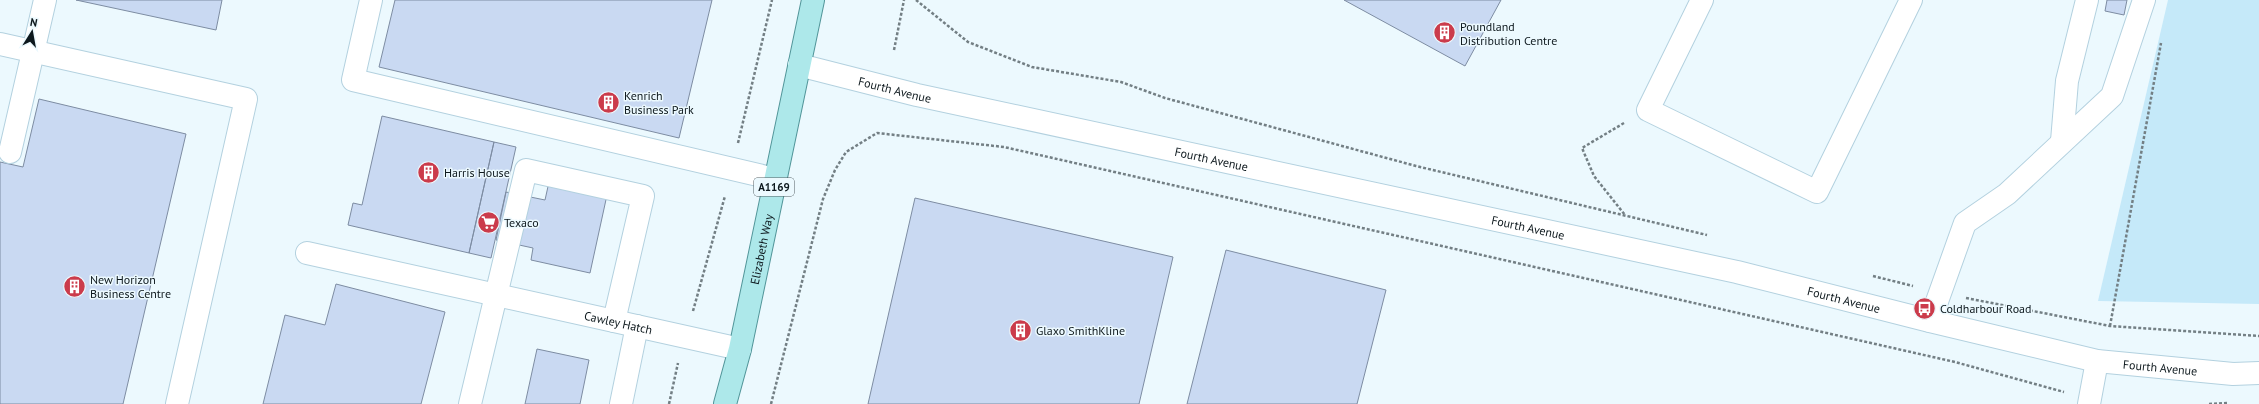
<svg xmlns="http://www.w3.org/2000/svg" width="2259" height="404" font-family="'PT Sans',sans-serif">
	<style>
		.green { fill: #c5e9f9 }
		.building { fill: #c9d9f2; stroke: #7d8ca2 }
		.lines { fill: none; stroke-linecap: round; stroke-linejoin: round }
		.minor-casing { stroke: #b3d1df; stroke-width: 24 }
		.major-casing { stroke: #519599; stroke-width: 24 }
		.path { stroke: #737f84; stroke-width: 2.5; stroke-dasharray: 3 2; stroke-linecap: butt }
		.minor { stroke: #fff; stroke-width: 22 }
		.major { stroke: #ade8ea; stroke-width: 22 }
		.labels { text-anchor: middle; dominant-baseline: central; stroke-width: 3; stroke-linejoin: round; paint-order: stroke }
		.shield { fill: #ecf9fe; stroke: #505c60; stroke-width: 1 }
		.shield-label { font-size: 11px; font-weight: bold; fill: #0d181d }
		.poi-label { font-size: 12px; fill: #0d181d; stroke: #ecf9fe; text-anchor: start }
		.street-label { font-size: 12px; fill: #0d181d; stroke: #ecf9fe }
	</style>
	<rect width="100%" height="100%" fill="#ecf9fe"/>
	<!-- green -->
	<path class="green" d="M2168,0H2259V304L2098,301Z"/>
	<!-- building -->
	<path class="building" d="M76,0H222L216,30Z
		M395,0H712L679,138L379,67Z
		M1344,0H1501L1465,66Z
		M2107,0H2127L2124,15L2105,11Z
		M39,99L186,134L123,404H0V162L23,167Z
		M382,116L494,142L469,253L348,225L353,203L362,205Z
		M494,142L516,147L491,258L469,253Z
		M549,182L607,195L590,273L531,260L533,248L496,240L506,192L545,200Z
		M915,198L1173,257L1139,404H868Z
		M1226,250L1386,290L1357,404H1187Z
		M336,284L445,312L421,404H263L285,315L325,325Z
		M537,349L589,360L580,404H525Z"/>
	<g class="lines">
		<defs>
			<g id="minor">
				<path d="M371,0L353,80L775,179"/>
				<path d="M1702,0L1648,110L1817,192L1911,0"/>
				<path d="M0,44L246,99L177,404"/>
				<path id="s1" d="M799,65L917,95L1737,272L1930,321L2097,361L2233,374L2259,373"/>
				<path d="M2062,141L2067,81L2087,0"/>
				<path d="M10,152L45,0"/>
				<path id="s2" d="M307,253L740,349"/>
				<path d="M1930,321L1965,223L2007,194L2112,96L2144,0"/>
				<path d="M470,404L526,170L643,196L614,321"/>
				<path d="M621,404L637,326"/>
				<path d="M2089,404L2097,361"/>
			</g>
			<g id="major">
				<path id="s3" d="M725,404L740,349L813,0"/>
			</g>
		</defs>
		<!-- minor casing -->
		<use href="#minor" class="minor-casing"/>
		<!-- major casing -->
		<use href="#major" class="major-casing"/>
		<!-- path -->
		<path class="path" d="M916,0L968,42L1032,67L1121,82L1165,98L1416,166L1707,235
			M894,50L904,0
			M1624,123L1582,148L1594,176L1625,215
			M738,143L772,0
			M1873,276L1913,286
			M1966,298L2110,326L2259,336
			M693,311L725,196
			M2110,326L2161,43
			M669,404L678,363
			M771,404L823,199L835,170L846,152L877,133L1004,147L1955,362L2064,392
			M2209,404L2227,403"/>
		<!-- minor -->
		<use href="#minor" class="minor"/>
		<!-- major -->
		<use href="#major" class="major"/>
	</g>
	<!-- icons -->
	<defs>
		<symbol id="building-disc" viewBox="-11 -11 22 22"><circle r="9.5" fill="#cb3b4b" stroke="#ecf9fe"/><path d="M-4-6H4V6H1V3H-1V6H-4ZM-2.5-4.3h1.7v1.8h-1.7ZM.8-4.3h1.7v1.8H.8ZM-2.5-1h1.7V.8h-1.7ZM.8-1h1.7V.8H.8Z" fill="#fff"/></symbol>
		<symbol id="supermarket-disc" viewBox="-11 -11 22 22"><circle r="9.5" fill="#cb3b4b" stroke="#ecf9fe"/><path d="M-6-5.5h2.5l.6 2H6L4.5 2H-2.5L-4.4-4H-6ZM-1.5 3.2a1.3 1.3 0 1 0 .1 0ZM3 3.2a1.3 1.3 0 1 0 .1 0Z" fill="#fff"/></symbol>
		<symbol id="bus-disc" viewBox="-11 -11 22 22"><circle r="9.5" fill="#cb3b4b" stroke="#ecf9fe"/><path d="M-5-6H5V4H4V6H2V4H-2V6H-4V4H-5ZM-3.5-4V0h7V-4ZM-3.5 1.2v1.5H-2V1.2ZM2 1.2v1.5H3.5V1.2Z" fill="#fff"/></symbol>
	</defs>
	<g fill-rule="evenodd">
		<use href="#building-disc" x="1432" y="20" width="25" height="25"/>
		<use href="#building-disc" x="596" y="90" width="25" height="25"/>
		<use href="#building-disc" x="416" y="160" width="25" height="25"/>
		<use href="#supermarket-disc" x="476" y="210" width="25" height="25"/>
		<use href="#building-disc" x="62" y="274" width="25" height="25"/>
		<use href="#bus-disc" x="1912" y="296" width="25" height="25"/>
		<use href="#building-disc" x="1008" y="318" width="25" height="25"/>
	</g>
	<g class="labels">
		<!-- shield labels -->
		<rect class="shield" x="754" y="178" width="40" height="18" rx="3"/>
		<g class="shield-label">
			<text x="774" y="187">A1169</text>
		</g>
		<!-- poi labels -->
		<g class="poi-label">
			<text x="1460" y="26">Poundland<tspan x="1460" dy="14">Distribution Centre</tspan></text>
			<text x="624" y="95">Kenrich<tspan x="624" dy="14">Business Park</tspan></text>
			<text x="444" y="172">Harris House</text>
			<text x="504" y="222">Texaco</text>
			<text x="90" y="279">New Horizon<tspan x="90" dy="14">Business Centre</tspan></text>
			<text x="1940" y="308">Coldharbour Road</text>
			<text x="1036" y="330">Glaxo SmithKline</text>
		</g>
		<!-- street labels -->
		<g class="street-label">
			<text stroke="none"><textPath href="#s1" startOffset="99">Fourth Avenue</textPath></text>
			<text stroke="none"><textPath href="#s1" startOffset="423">Fourth Avenue</textPath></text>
			<text stroke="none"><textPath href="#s1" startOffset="747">Fourth Avenue</textPath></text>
			<text stroke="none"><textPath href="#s3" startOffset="159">Elizabeth Way</textPath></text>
			<text stroke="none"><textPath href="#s1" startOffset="1071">Fourth Avenue</textPath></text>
			<text stroke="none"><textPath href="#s2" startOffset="319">Cawley Hatch</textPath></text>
			<text stroke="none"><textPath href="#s1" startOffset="1395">Fourth Avenue</textPath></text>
		</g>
	</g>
	<!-- north arrow -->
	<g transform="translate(32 32) rotate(11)" stroke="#ecf9fe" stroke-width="3" paint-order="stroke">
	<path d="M0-3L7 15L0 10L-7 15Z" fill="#0d181d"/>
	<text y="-6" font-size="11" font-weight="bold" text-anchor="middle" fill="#0d181d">N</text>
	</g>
</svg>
